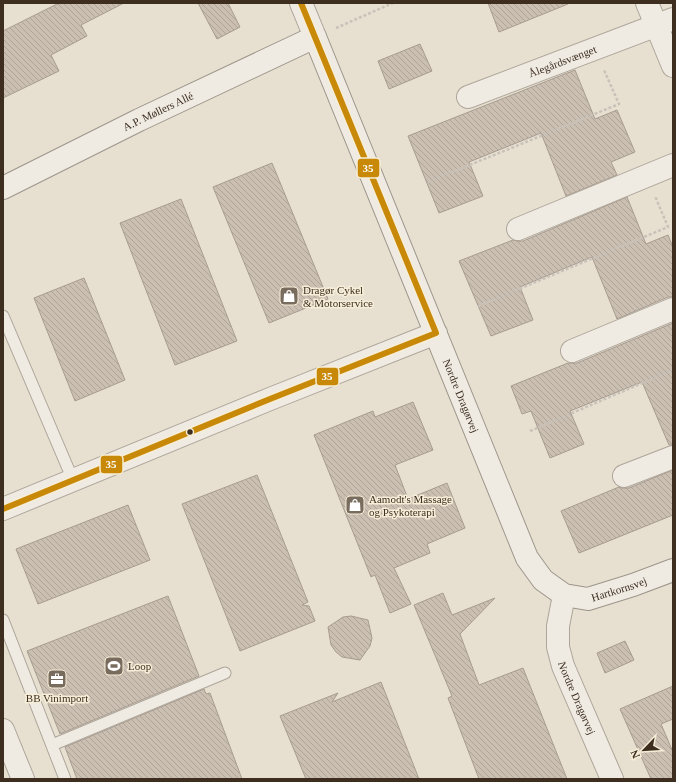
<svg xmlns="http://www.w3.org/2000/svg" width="676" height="782" font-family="'Times New Roman',serif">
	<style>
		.building { fill: url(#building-back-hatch); stroke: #a89c90 }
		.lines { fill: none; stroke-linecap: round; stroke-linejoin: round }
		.lane-casing { stroke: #ada599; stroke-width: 13 }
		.street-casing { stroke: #ada599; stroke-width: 24 }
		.secondary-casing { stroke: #9c958a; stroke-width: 24 }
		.path { stroke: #c8c2b9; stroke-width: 2.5; stroke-dasharray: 3 2; stroke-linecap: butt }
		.lane { stroke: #efebe3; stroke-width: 11 }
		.street { stroke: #efebe3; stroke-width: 22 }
		.secondary { stroke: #efebe3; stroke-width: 22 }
		.bus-1-casing { stroke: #f7eed8; stroke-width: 9 }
		.bus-1 { stroke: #c88808; stroke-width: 6 }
		.bus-dot { fill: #3d2e20; stroke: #f7eed8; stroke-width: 1.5 }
		.labels { text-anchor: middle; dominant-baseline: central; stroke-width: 3; stroke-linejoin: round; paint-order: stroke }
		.street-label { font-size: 11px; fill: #3d2e20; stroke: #f7eed8 }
		.poi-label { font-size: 11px; fill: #3d2e20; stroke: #f7eed8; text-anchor: start }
		.line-badge { stroke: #f7eed8; stroke-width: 1.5 }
		.badge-label { font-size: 11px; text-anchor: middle; font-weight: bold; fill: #fff }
	</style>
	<defs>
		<pattern id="building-back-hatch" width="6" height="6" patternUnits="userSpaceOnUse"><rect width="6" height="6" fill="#cbbfb2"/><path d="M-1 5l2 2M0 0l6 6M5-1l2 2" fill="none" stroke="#afa499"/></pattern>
	</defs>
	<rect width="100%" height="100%" fill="#e7e0d1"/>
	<!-- building -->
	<path class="building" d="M59,3H124L81,25L87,36L51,55L59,71L3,98V31Z
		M198,3H228L240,27L217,39Z
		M488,3H567L568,4L499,32Z
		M420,44L432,71L389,89L378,61Z
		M575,70L595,119L617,110L635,152L611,162L617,175L566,196L541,133L469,162L483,196L439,213L408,136Z
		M272,163L328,299L269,323L213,187Z
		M627,197L646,244L668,235L673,247V297H668L617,319L592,257L520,287L533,320L491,336L459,261L513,240L517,241H523Z
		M181,199L237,341L175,365L120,223Z
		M84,278L125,380L75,401L34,298Z
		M673,323V445H669L642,382L570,411L584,444L550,458L531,411L522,414L511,386L568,363H577Z
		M413,402L433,450L395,465L408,499L447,483L465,528L427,544L430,553L394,568L411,604L390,613L375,575L371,577L314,435L373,411L375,417Z
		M673,470V515L579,553L561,511L619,487L622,488H629Z
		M257,475L308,602L302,605L309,606L315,621L240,651L182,504Z
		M128,505L150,560L38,604L16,549Z
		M443,593L452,615L495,598L460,634L479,685L523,668L567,779H479L448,698L452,696L414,605Z
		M168,596L199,676L60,734L27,651Z
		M351,616L368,620L372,638L370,646L360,660L342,657L336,652L331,645L328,627L343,617Z
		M625,641L634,660L605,673L597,653Z
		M381,682L419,779H306L280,716L338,693L332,702Z
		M673,686V719L661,724L673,752V779H651L620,709Z
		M204,689L206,694L210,693L242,779H77L65,747Z"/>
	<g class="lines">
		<defs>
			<path id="lane" d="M3,316L73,480
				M3,620L65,779
				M52,745L225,673"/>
			<g id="street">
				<path d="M301,3L315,37"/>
				<path d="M647,3L673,66"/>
				<path id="s1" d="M468,97L673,19"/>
				<path d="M518,229L673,165"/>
				<path d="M572,351L673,309"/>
				<path d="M624,476L673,457"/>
				<path d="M3,509L270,399L436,333"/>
				<path id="s2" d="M564,595L558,626V647L563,666L612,779"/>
				<path d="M3,730L23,779"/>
			</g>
			<g id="secondary">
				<path id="s3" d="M3,188L139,120L315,37L527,558L543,580L564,595L588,599L633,585L673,570"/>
			</g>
		</defs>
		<!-- lane casing -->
		<use href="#lane" class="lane-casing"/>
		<!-- street casing -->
		<use href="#street" class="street-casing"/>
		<!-- secondary casing -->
		<use href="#secondary" class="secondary-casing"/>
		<!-- path -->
		<path class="path" d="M336,28L393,3
			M428,182L619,104L604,70
			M478,306L668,227L655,196
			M530,431L673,370"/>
		<!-- lane -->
		<use href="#lane" class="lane"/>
		<!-- street -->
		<use href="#street" class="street"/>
		<!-- secondary -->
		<use href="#secondary" class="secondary"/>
		<defs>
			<path id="bus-1" d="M301,3L436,333
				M3,509L270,399L436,333"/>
		</defs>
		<!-- bus-1 casing -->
		<use href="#bus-1" class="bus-1-casing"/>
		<!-- bus-1 -->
		<use href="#bus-1" class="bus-1"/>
	</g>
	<!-- icons -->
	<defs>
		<symbol id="shop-square" viewBox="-11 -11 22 22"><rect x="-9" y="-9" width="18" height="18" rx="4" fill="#786c5e" stroke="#f7eed8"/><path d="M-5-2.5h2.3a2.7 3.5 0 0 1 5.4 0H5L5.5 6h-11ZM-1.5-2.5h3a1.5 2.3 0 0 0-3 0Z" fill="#fff"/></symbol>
		<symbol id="stadium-square" viewBox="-11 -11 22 22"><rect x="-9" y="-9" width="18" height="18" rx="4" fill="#786c5e" stroke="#f7eed8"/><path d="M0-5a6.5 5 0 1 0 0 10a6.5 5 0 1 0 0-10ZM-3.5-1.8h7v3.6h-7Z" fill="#fff"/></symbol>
		<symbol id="office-square" viewBox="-11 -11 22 22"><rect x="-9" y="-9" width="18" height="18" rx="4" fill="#786c5e" stroke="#f7eed8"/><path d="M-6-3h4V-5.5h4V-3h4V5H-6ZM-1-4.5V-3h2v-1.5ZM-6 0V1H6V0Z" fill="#fff"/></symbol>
	</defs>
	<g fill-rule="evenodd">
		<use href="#shop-square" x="278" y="285" width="22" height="22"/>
		<use href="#shop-square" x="344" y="494" width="22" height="22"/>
		<use href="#stadium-square" x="103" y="655" width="22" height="22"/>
		<use href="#office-square" x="46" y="668" width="22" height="22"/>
	</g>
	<!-- markers -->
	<circle class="bus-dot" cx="190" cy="432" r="3.5"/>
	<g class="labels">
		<!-- street labels -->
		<g class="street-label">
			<text stroke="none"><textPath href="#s1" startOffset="101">Ålegårdsvænget</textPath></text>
			<text stroke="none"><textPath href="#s3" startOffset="173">A.P. Møllers Allé</textPath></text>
			<text stroke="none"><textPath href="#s3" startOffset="734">Nordre Dragørvej</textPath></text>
			<text stroke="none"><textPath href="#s3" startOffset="1019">Hartkornsvej</textPath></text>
			<text stroke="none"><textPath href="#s2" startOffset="107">Nordre Dragørvej</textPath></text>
		</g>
		<!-- poi labels -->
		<g class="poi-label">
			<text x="303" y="290">Dragør Cykel<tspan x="303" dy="13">&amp; Motorservice</tspan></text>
			<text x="369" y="499">Aamodt's Massage<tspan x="369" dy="13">og Psykoterapi</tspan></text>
			<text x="128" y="666">Loop</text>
			<text x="57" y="698" text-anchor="middle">BB Vinimport</text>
		</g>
	</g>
	<g class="line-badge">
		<rect x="357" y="158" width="23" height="20" rx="4" fill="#c88808"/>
		<rect x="316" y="367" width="23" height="19" rx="4" fill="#c88808"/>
		<rect x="100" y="455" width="23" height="19" rx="4" fill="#c88808"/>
	</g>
	<g class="badge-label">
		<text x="368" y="172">35</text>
		<text x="327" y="380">35</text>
		<text x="111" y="468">35</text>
	</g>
	<!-- border -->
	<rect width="676" height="782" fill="none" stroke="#3d2e20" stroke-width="8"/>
	<!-- north arrow -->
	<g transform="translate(644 750) rotate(245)" stroke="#f7eed8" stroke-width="3" paint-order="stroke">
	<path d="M0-3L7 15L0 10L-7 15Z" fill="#3d2e20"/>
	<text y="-6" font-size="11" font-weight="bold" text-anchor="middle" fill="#3d2e20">N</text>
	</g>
</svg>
